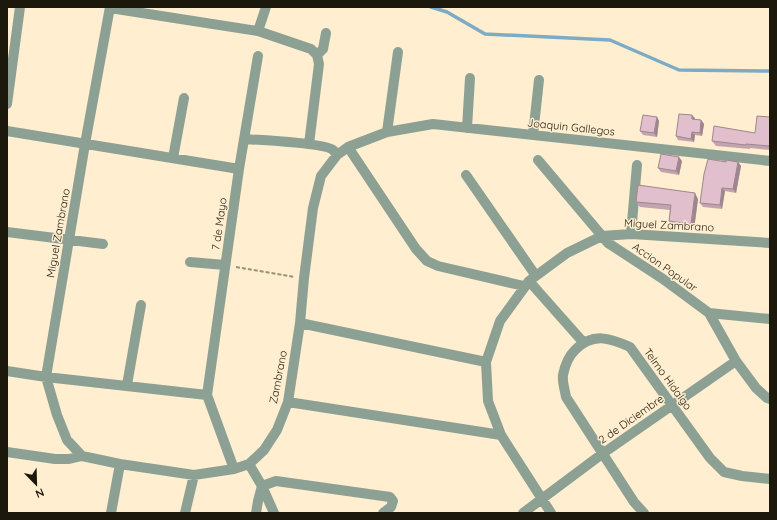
<svg xmlns="http://www.w3.org/2000/svg" width="777" height="520" font-family="Quicksand,sans-serif">
	<style>
		.lines { fill: none; stroke-linecap: round; stroke-linejoin: round }
		.stream { stroke: #7daac4; stroke-width: 3.5 }
		.path { stroke: #9c9079; stroke-width: 2; stroke-dasharray: 4 2; stroke-linecap: butt }
		.street { stroke: #8da094; stroke-width: 10 }
		.wall { fill: #c2a4af }
		.shaded-wall { fill: #9e868f }
		.building { fill: #e2bfcc; stroke: #9e868f }
		.labels { text-anchor: middle; dominant-baseline: central; stroke-width: 3; stroke-linejoin: round; paint-order: stroke }
		.street-label { font-size: 11px; fill: #1d180c; stroke: #ffeecf }
	</style>
	<rect width="100%" height="100%" fill="#ffeecf"/>
	<g class="lines">
		<!-- stream -->
		<path class="stream" d="M431,7L447,12L485,34L610,40L679,70L770,71"/>
		<!-- path -->
		<path class="path" d="M236,267L295,277"/>
		<!-- street -->
		<path class="street" d="M110,8L258,31L311,49L317,55L319,64L309,144
			M258,31L266,7
			M317,55L323,49L326,33
			M7,104L20,7
			M467,128L470,78
			M7,131L239,169
			M387,132L398,52
			M533,135L539,80
			M244,139C259,140 325,143 333,150C335,151 335,154 337,155
			M348,147L416,249L427,261L438,266L524,286
			M173,158L184,98
			M538,160L608,243L663,279L709,313L736,361L756,388L767,398L770,399
			M466,175L536,276
			M7,232L103,244
			M631,234L637,165
			M190,262L225,265
			M529,281L583,342
			M709,313L770,319
			M300,323L486,362
			M7,371L46,377L207,395
			M127,385L141,305
			M288,402L501,435
			M7,452L55,459H69L82,456L120,464L194,475L234,469L249,464L264,450L277,430L288,402L300,323L304,278L313,208L321,176L337,155L348,147L387,132L433,124L770,161
			M82,456L67,440L57,415L46,377L85,144L110,7
			M249,464L262,486L274,513
			M234,469L207,395L239,169L258,56
			M111,513L120,464
			M185,513L194,475
			M256,513L258,501L262,486L276,481L390,497L393,501L391,507L383,513
			M523,513L602,454L736,361
			M551,513L501,435L488,401L486,362L500,321L529,281L567,253L602,236L631,234L770,243
			M644,513L634,502L566,397C565,390 562,382 563,375C565,365 568,357 575,350C593,332 610,338 630,347L710,458L724,472L742,476L770,479"/>
	</g>
	<!-- wall -->
	<path class="wall" d="M657,117L659,121L657,137L643,135L640,131Z
		M770,117V150L750,148V149L716,146L712,141L755,133Z
		M695,118L694,120H701L704,124L702,136L695,135L694,142L678,140L676,136Z
		M682,161L679,175L661,172L658,168Z
		M726,162H738L741,166L736,193L725,191L722,209L703,207L700,203Z
		M698,199L694,229L673,226L669,221L670,210L640,207L636,202Z"/>
	<!-- shaded-wall -->
	<path class="shaded-wall" d="M692,115L695,118L694,123L692,119Z
		M657,117L659,121L657,137L654,133Z
		M701,120L704,124L702,136L700,133Z
		M692,132L695,135L694,142L691,139Z
		M679,157L682,161L679,175L676,171Z
		M738,162L741,166L736,193L733,189Z
		M722,188L725,191L722,209L720,205Z
		M695,193L698,199L694,229L691,224Z"/>
	<!-- building -->
	<path class="building" d="M679,114L692,115V119L701,120L700,133L692,132L691,139L676,136Z
		M643,115L657,117L654,133L640,131Z
		M757,116L770,117V147H769V146L746,144V145L712,141L714,126L755,133Z
		M661,154L679,157L676,171L658,168Z
		M708,159L726,162V160L738,162L733,189L722,188L720,205L700,203L704,174Z
		M638,185L695,193L691,224L669,221L671,205L636,202Z"/>
	<g class="labels">
		<!-- street labels -->
		<g class="street-label">
			<text transform="translate(571 127) rotate(6)">Joaquin Gallegos</text>
			<text transform="translate(219 224) rotate(-82)">7 de Mayo</text>
			<text transform="translate(669 225) rotate(3)">Miguel Zambrano</text>
			<text transform="translate(58 233) rotate(-80)">Miguel Zambrano</text>
			<text transform="translate(665 267) rotate(35)">Accion Popular</text>
			<text transform="translate(278 377) rotate(-79)">Zambrano</text>
			<text transform="translate(668 379) rotate(54)">Telmo Hidalgo</text>
			<text transform="translate(631 419) rotate(-35)">2 de Diciembre</text>
		</g>
	</g>
	<!-- border -->
	<rect width="777" height="520" fill="none" stroke="#1d180c" stroke-width="16"/>
	<!-- north arrow -->
	<g transform="translate(36 484) rotate(157)" stroke="#ffeecf" stroke-width="3" paint-order="stroke">
	<path d="M0-3L7 15L0 10L-7 15Z" fill="#1d180c"/>
	<text y="-6" font-size="11" font-weight="bold" text-anchor="middle" fill="#1d180c">N</text>
	</g>
</svg>
